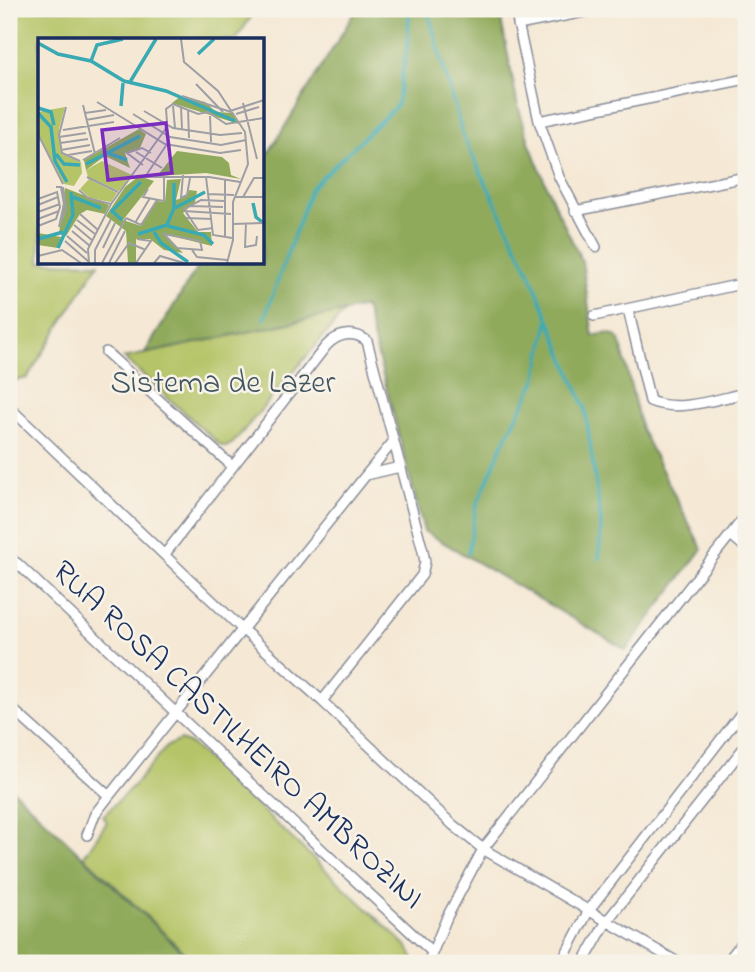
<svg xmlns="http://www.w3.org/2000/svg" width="755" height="972" font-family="'Indie Flower',sans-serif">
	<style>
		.green { fill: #b5c467; stroke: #687a62; stroke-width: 2 }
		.forest { fill: #90aa5c; stroke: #566c5d; stroke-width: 2 }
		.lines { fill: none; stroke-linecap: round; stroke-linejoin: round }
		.stream { stroke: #39aab4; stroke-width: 3.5 }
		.street-casing { stroke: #888c99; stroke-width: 12 }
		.street { stroke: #fff; stroke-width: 9 }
		.labels { text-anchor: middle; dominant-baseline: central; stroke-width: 5; stroke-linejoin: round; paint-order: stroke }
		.park-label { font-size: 32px; fill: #425460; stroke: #f7f3e8 }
		.street-label { font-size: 32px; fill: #1b2f5e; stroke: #f7f3e8 }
		.inset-river { fill: none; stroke: #39aab4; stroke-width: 3.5 }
		.inset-road { fill: none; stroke: #9e9ea5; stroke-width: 2 }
		.view { fill: #7b2cbf; fill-opacity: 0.15; stroke: #7b2cbf; stroke-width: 3.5 }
		.inset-edge { fill: none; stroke: #1b2f5e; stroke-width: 3.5 }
	</style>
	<rect width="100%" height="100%" fill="#f7f3e8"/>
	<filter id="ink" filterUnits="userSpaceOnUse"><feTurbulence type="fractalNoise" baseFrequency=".0143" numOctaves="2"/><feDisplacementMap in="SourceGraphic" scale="14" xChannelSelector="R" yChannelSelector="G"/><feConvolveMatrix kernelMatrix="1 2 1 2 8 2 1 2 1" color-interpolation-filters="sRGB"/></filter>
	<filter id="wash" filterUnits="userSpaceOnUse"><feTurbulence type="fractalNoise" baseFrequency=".00686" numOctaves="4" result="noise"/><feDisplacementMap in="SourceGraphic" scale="28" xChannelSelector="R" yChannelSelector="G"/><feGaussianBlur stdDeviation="1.57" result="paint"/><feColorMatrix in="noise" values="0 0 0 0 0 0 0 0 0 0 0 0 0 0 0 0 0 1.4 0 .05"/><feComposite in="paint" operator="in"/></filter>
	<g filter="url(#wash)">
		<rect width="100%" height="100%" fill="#f5e8d4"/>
		<!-- green -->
		<path class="green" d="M9,9H256L236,40H40V262L99,263L27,378L9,382Z
			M345,311L233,443L226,447L220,445L124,358Z
			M180,740L191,744L408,947L413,957L414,963H195L84,856L107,822L103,816L136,783L167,746Z"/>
		<!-- forest -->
		<path class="forest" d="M357,9H499L517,102L529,142L554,204L582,261L593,336C605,333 611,331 620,340L641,429L702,549L626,650L424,531L365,307L144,354L200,263L262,262L263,162Z
			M9,786L194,963H9Z"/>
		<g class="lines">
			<!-- stream -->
			<path class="stream" d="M425,9L429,15L463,136L529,271L585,408L601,522L599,559
				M264,319L311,188L397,105L408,42L409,9
				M468,553L476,507L502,446L536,380L548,322"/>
		</g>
	</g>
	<g filter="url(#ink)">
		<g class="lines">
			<defs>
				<path id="street" d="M515,9L539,121L559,177L596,247
					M518,25L600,9
					M539,121L746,79
					M575,211L746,177
					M628,309L650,401C679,413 716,399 746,393
					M594,316L746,283
					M106,352L232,466
					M9,407L242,629L322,701L453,825L483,849L679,963
					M393,442L366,475L400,467
					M731,535L746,548
					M165,554L326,346C337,334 353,330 367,341L423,551L425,562L422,575L322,701
					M9,558L18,564L247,780L431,951
					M9,706L109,796
					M87,835L95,814L109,796L366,475
					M428,963L447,917L483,849L746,515
					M561,963L589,910L746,707
					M583,963L607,921L746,745
					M726,963L746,938"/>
			</defs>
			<!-- street casing -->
			<use href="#street" class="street-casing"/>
			<!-- street -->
			<use href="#street" class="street"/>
		</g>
	</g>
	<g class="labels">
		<!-- park labels -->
		<g class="park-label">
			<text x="223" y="384">Sistema de Lazer</text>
		</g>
		<!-- street labels -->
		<g class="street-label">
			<text transform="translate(237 736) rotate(43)">RUA ROSA CASTILHEIRO AMBROZINI</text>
		</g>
	</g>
	<!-- overview -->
	<g transform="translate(38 38)">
		<rect width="226" height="226" fill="#f5e8d4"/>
		<path d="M27,69L21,91L24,116L43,124L44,135L36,148L26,146L0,95V74ZM64,123L94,137L81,153L50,139L48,132ZM51,141L79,155L73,164L52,160L42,151Z" fill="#b5c467"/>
		<path d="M143,58L167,64L178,74L194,75L201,86L134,65ZM101,91L108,96L102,110L87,115L92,130L67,118L48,132L46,122ZM139,113L184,119L191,125L193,137L203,141L168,135L119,138ZM101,138L116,143L85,182L103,188L119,163L127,164L129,142L143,141L138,162L149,158L151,152L159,153L157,164L145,175L160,194H173L174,208L126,196L145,215L126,212L112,201H98V225H90L88,193L68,178L87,149ZM27,150L71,167L67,176L49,172L42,176L28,198L21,196ZM0,195L23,199L20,210L0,207Z" fill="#90aa5c"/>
		<path class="inset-river" d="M0,5L20,16L53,23L86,43L128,53L197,83M160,16L176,1M53,23L59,7L85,1M92,44L118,1M83,68L85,45M0,70L13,74L16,87M0,75L13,89L17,123L29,144M67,114L89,122M18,116L26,126L42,127M48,126L102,98M35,159L63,170M215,165L218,179L224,184M137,170L167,154M84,182L74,173L103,144M130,188L166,197L175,206M116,194L123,205L150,224M100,196L129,187L136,170V145M0,201L25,194M20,210L35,177L33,154"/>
		<path class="inset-road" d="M143,1L146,24L180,53L207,94L210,126L195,164V202L189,225M158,46L185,74M144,58L193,74M59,64L127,106L182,115L203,112M205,65L219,121M45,67L57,116M135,68L137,90M28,69L21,97L24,115L42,123M143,69L144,91M150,71L151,100M106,73L135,90L182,97L204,95M192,73L226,62M47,75L68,72M95,76L132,99L183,107L208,102M198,76L221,69M172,78L173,104M48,82L76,77M129,84L128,71L135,66L160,76L170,74L188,86L226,80M25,92L76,84M0,96L25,146M21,99L48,95M22,105L50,101M129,106L107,139H171L202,144M23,112L52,107M98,114L124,130M30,117L54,113M45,122L82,100M105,127L89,115L104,110L113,115M145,137L143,160L149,157L152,140M49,139L80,154M168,139L175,197L194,200M18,149H23L26,166L21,189L28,171L25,149M110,151L105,159L126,163V138M41,152L50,160L73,166M170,156L196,157M197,159H226M205,159L216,140H226M0,161L19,154L22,169L18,181L0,188M0,167L20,159M152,168L185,169M146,173L193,176M0,174L22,166M42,176L60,192M88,180L103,187L119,162M148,180L174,181M0,181L21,173M39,182L57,196M97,185L112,160M208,185L207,209L218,207L219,198M195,186L226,185M36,187L55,203M175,190L160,192L146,171L163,162L186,163M34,193L52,208M126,196L162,203L164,212L139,210ZM29,198L49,215M187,200V142M27,203L51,224M65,210L77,185M154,212L159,219L189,222M0,218L24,212L43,225M51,225L50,211L73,166L129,89M57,225V212L73,181M64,225L88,180M71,225L87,193M77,225L91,205L108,212M98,225L113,203L99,201M116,225L122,218L146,225"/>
		<path class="view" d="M128,85L134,135L70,142L64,92Z"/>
		<rect width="226" height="226" class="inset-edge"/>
	</g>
	<!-- margin -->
	<rect width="755" height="972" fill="none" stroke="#f7f3e8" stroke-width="35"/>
</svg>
